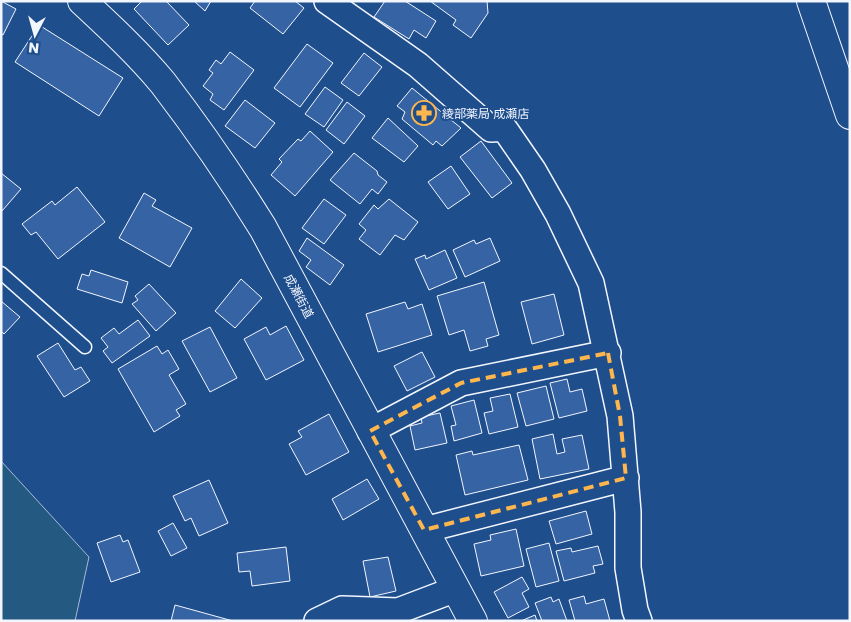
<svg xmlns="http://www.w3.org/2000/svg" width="851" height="622" font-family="Poppins,'Noto Sans JP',sans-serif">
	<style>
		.green { fill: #245a82; stroke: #a8bbd7 }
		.building { fill: #3563a3; stroke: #f2f6ff }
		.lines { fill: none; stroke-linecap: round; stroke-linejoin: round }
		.lane-casing { stroke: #f2f6ff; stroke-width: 15 }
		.street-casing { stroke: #f2f6ff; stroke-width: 28 }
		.secondary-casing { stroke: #f2f6ff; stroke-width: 30 }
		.lane { stroke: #1f4e8c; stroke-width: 12 }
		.street { stroke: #1f4e8c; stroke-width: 25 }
		.secondary { stroke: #1f4e8c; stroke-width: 28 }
		.marked { fill: none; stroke: #ffb74d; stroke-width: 4; stroke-dasharray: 10 6; stroke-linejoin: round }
		.labels { text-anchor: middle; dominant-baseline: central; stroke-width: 4; stroke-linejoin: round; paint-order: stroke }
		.poi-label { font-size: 12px; fill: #f2f6ff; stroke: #1f4e8c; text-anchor: start }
		.street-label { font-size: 12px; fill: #f2f6ff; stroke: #1f4e8c }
	</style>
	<rect width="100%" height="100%" fill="#1f4e8c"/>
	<!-- green -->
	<path class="green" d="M1,461L89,557L75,621H1Z"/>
	<!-- building -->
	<path class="building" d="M1,1L16,9L3,35L1,34Z
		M142,1H166L189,25L168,45L134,9Z
		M194,1H211L205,11Z
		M255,1H295L304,8L283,34L250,8Z
		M385,1H405L436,21L426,38L414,30L409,39L374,17Z
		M430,1H487L488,13L471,38L453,25L456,20Z
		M39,25L123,78L99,116L15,62Z
		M307,44L333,63L300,107L274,88Z
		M230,52L254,70L224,110L210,100L213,94L203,86L213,73L209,70L216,60L221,64Z
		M364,53L382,67L359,96L341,83Z
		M325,87L343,100L324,127L305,114Z
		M412,88L461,128L442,146L436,141L433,145L402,119L405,112L397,106Z
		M245,100L275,123L255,148L225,126Z
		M347,102L365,116L344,144L326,130Z
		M388,118L418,146L404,162L372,138Z
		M310,131L333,152L295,196L271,175L282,162L279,159L298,139L301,141Z
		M481,141L512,183L492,198L460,157Z
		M354,153L377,171L378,175L387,182L378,194L372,189L360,204L330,180Z
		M451,166L470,194L448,209L428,182Z
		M1,173L21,189L2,211H1Z
		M77,187L105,222L58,259L36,232L31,235L22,224L52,201L55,205Z
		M144,193L156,200L152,206L192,228L170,267L119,238Z
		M324,199L346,215L324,244L302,228Z
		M389,199L418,222L404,240L395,235L380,255L359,239L366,230L359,224L374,205L378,209Z
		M307,238L344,265L330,285L306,267L311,260L299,251Z
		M490,238L500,261L465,277L453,250L474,240L476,244Z
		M445,250L457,278L429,290L415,259L425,255L426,259Z
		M91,270L128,282L122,303L77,289L82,274L89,276Z
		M241,279L262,298L235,328L215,311Z
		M484,282L499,335L486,339L488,346L470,351L464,330L449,335L437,296Z
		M149,284L176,313L156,331L132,304L138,300L135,296Z
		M554,294L564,335L532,344L521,302Z
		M1,301L20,317L4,334L1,331Z
		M405,302L408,309L422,304L432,335L378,352L366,314Z
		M138,320L150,336L112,363L103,351L108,347L101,338L114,328L119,334Z
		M286,326L304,360L266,380L244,339L266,327L270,335Z
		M210,327L237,378L210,392L182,341Z
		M58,343L75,370L81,367L90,381L64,397L37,356Z
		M157,346L162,354L168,350L179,369L169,375L186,404L176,410L180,416L154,432L118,369Z
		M422,352L435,377L407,391L394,366Z
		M567,379L570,392L582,389L587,411L559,418L550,383Z
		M546,386L554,419L526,426L517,393Z
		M510,394L518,427L489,434L484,413L493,411L490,398Z
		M474,400L482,433L454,441L451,426L456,425L451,406Z
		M440,413L447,443L415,450L410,426L422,423L421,417Z
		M329,414L349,452L306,475L289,444L302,437L298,431Z
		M553,434L557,454L565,452L562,439L582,435L589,469L540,479L532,439Z
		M519,445L528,480L465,495L456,455L472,451L473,455Z
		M367,479L379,499L343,520L332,499Z
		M209,480L228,523L199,536L191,518L185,521L173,496Z
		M586,511L592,534L556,544L549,521Z
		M173,523L187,548L171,556L158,531Z
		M516,529L524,566L481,576L474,544L491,540L490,535Z
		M120,535L123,542L128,540L140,572L111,582L97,543Z
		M549,543L559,581L536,587L526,549Z
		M598,546L603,564L593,566L595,573L564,581L556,551L571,548L572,552Z
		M286,547L290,581L252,586L250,571L239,572L237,553Z
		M388,557L396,591L370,597L363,561Z
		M522,577L529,589L522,593L529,607L508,618L494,592Z
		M584,596L586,604L604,599L610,621H575L569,600Z
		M551,597L553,602L559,599L567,621H542L535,603Z
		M175,605L233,621H171Z
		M535,615L537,621H521Z"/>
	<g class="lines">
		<defs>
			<path id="lane" d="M1,273L85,347"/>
			<path id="street" d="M327,1L418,65L491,129L504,128L533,170L558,214L591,283L620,416L628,512V568L635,610L639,621
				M370,431L461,383L608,353
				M424,530L626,478
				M317,621L342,609L398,611L456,589"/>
			<path id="secondary" d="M82,1C110,27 139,54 163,83C199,130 232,178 263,228L473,621
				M811,1L850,115"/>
		</defs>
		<!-- lane casing -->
		<use href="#lane" class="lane-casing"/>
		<!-- street casing -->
		<use href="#street" class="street-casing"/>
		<!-- secondary casing -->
		<use href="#secondary" class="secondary-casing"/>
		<!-- lane -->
		<use href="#lane" class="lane"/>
		<!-- street -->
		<use href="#street" class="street"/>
		<!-- secondary -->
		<use href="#secondary" class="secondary"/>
	</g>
	<!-- marked area -->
	<path class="marked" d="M608,353L620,416L626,478L424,530L370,431L461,383Z"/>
	<!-- icons -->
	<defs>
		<symbol id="pharmacy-ring" viewBox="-11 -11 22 22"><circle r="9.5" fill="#1f4e8c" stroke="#ffb74d" stroke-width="1.5"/><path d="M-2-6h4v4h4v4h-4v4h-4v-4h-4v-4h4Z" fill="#ffb74d"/></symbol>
	</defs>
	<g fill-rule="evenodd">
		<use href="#pharmacy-ring" x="410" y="99" width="28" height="28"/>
	</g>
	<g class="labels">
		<!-- poi labels -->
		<g class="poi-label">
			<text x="442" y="113">綾部薬局 成瀬店</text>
		</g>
		<!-- street labels -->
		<g class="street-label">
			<text transform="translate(299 296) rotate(62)">成瀬街道</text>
		</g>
	</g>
	<!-- border -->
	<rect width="851" height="622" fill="none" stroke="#f2f6ff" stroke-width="5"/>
	<!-- north arrow -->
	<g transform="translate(35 35) rotate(186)" stroke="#1f4e8c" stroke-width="4" paint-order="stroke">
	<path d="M0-4L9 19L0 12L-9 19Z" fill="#f2f6ff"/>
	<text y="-8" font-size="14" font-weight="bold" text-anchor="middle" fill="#f2f6ff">N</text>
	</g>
</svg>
